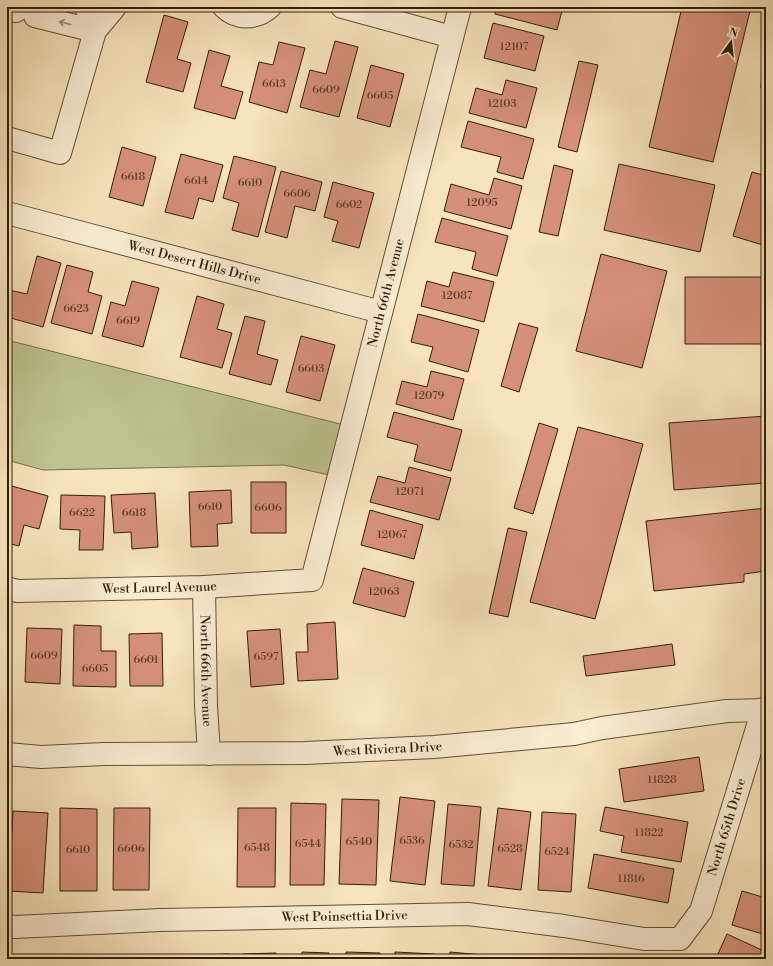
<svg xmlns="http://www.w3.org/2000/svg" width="773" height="966" font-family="'Libre Bodoni',serif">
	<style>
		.green { fill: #bdc491; stroke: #76724d }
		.building { fill: #d6907a; stroke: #2e1f09 }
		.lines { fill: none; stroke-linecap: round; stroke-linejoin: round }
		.minor-casing { stroke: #605036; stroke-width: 24 }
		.minor { stroke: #faedd3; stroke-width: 22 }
		.oneway { stroke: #9e9078 }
		.labels { text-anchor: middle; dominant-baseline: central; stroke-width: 3; stroke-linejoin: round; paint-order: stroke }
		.number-label { font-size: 11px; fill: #583b25 }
		.street-label { font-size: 13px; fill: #2e1f09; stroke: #faedd3 }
	</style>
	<rect width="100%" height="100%" fill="#f7e4bc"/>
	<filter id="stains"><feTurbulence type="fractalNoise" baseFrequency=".005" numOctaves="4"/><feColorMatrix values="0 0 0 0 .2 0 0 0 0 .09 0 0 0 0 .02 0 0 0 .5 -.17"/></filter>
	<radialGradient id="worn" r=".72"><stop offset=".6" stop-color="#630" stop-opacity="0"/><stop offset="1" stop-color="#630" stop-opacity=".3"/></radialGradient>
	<!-- green -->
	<path class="green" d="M7,340L352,427L338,477L284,465L43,470L7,460Z"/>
	<!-- building -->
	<path class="building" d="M496,7H563L557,30L495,14Z
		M682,7H751L713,162L649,147Z
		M164,15L188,22L177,59L191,63L183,92L146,82Z
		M493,23L544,36L535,71L484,58Z
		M764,34H766V89L761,88Z
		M335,41L358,47L339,117L300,107L310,70L326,74Z
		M279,42L305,48L287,113L249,102L259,62L273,65Z
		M209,50L230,56L221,86L243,92L235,119L194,108Z
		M579,61L598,65L577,152L558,147Z
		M371,65L404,74L390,127L357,118Z
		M506,80L537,88L526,128L469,113L476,88L502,95Z
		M468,121L534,139L523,179L497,172L501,157L461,147Z
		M122,147L156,157L143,206L109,197Z
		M181,154L223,165L213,202L199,198L193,219L165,212Z
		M234,156L276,167L258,237L232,230L239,203L223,198Z
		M619,164L715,185L700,252L604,230Z
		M554,165L573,170L558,236L539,232Z
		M281,171L322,182L315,211L295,206L287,238L265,232Z
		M752,172L766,176V246L733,236Z
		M494,178L522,186L511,229L444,211L451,184L489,195Z
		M333,182L374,193L359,248L332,241L338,221L324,217Z
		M442,218L508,236L497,276L472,269L476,252L435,242Z
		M601,254L667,271L642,368L576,351Z
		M37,256L61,263L43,327L7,317V297L9,290L27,294Z
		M67,265L93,272L88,292L102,296L92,334L51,323Z
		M453,272L494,282L484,322L421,306L427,281L449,287Z
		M685,277H766V344H685Z
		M132,281L159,288L143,347L102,336L111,302L125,306Z
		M197,296L224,304L217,329L232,333L222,368L180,357Z
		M418,314L479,330L468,372L429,361L433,347L411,342Z
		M245,316L265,321L257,354L278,360L271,385L229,374Z
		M519,323L538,328L519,392L501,386Z
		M301,336L335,345L320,401L286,392Z
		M431,371L464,379L453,420L396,404L402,381L427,387Z
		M394,412L462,430L451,471L414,461L418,445L387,437Z
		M766,416V483L674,490L669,423Z
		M539,423L558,429L533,514L514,508Z
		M578,427L643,444L595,619L530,602Z
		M409,467L451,478L439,520L370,502L378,476L405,483Z
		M251,482H286V533H251Z
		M8,485L48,496L39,529L24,525L19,546L7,543Z
		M231,490L232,523L217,524L218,546L191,547L189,492Z
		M155,493L158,547L132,549L131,532L114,533L111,495Z
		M61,495L105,496L103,550H79L80,530L60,529Z
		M766,508V571L744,574V582L654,591L646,521Z
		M370,510L423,525L414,559L361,545Z
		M508,528L527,532L508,617L489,613Z
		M363,568L414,582L405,617L353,603Z
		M335,622L338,679L298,681L296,652H308L307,624Z
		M74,625L101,626V651H116V687L73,686Z
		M27,628L62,629L60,684L25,682Z
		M280,629L284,684L251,687L247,631Z
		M162,633L163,686H130L129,634Z
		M672,644L675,665L586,676L583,656Z
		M7,661L11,662L7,679Z
		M699,757L704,791L624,802L619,769Z
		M400,797L435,801L425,885L390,881Z
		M342,799L379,800L376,885L339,884Z
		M291,803L326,804L324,885H290Z
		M448,804L481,807L474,886L441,884Z
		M605,807L688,822L681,862L621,852L624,836L600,831Z
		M60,808L97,809V891H60Z
		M114,808H150L149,890H113Z
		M238,808H276L275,887H237Z
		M498,808L531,812L521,890L488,886Z
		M13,811L48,813L43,893L9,891Z
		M542,812L576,814L571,892L538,890Z
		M594,854L674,869L668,903L588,888Z
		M742,891L766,898V935L732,925Z
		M727,934L766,952V959H724L717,956Z
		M302,952L329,953V959H302Z
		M346,952L380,953V959H346Z
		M395,952L434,954V959H395Z
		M450,952L483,955V959H449Z
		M276,953V959H243V954Z
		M229,954V959H200V955Z
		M177,955V959H148V956Z
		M510,955L532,959H509Z
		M88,956L126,957L125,959H88Z"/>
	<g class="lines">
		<defs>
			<g id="minor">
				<path d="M86,7L95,31"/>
				<path d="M224,7C237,20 257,19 270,7"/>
				<path d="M342,7L452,37"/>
				<path d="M7,9L16,11"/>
				<path d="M35,16L95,31"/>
				<path d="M7,138L60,153L95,31L115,7"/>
				<path id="s1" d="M7,213L381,312"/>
				<path id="s2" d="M204,587L206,706L209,754"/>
				<path id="s3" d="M7,588L17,591L204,587L312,580L460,7"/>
				<path id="s4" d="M7,754L41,757L104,754L305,753L434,747L574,734L602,728L727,711L766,710"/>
				<path id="s5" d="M7,926L15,927L160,920L468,914L564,926L644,939H680L701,911L763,709"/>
			</g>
		</defs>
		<!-- minor casing -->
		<use href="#minor" class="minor-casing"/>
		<!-- minor -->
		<use href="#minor" class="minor"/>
	</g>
	<!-- one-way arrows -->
	<defs><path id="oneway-shaft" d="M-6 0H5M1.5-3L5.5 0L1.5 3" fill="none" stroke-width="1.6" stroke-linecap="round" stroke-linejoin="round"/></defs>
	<use class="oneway" href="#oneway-shaft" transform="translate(65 23) rotate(-166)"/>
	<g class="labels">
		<!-- number labels -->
		<g class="number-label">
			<text x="514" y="47">12107</text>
			<text x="274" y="84">6613</text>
			<text x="326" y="90">6609</text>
			<text x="380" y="96">6605</text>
			<text x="502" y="104">12103</text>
			<text x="133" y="177">6618</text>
			<text x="196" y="181">6614</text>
			<text x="250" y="183">6610</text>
			<text x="297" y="194">6606</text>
			<text x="482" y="203">12095</text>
			<text x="349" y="205">6602</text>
			<text x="457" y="296">12087</text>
			<text x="76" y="309">6623</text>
			<text x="128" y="321">6619</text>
			<text x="311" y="369">6603</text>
			<text x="429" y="396">12079</text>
			<text x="410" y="492">12071</text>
			<text x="210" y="507">6610</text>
			<text x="268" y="508">6606</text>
			<text x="82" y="513">6622</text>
			<text x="134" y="513">6618</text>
			<text x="392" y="535">12067</text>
			<text x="384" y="592">12063</text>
			<text x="44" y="656">6609</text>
			<text x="266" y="657">6597</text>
			<text x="146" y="660">6601</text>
			<text x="95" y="669">6605</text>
			<text x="662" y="780">11828</text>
			<text x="649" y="833">11822</text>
			<text x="412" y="841">6536</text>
			<text x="359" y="842">6540</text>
			<text x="308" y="844">6544</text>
			<text x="461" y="845">6532</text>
			<text x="257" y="848">6548</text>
			<text x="131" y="849">6606</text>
			<text x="510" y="849">6528</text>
			<text x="78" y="850">6610</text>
			<text x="557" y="852">6524</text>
			<text x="631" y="879">11816</text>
		</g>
		<!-- street labels -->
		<g class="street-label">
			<text stroke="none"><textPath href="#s1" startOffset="194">West Desert Hills Drive</textPath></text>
			<text stroke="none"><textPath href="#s3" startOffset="602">North 66th Avenue</textPath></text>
			<text stroke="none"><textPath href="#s3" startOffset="153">West Laurel Avenue</textPath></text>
			<text stroke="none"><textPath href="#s2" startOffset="84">North 66th Avenue</textPath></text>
			<text stroke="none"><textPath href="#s4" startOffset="381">West Riviera Drive</textPath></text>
			<text stroke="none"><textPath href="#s5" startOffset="798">North 65th Drive</textPath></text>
			<text stroke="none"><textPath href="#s5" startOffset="338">West Poinsettia Drive</textPath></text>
		</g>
	</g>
	<!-- margin -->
	<rect width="773" height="966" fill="none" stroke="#f7e4bc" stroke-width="24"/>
	<rect x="8" y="8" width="757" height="950" fill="none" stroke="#2e1f09" stroke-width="2"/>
	<rect x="12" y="12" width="749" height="942" fill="none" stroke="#2e1f09"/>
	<!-- north arrow -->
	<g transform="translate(731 42) rotate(15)" stroke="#faedd3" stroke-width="3" paint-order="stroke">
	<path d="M0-3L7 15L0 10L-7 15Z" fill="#2e1f09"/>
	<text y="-6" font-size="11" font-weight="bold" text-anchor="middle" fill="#2e1f09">N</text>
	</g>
	<rect width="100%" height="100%" filter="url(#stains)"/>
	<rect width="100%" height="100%" fill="url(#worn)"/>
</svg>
